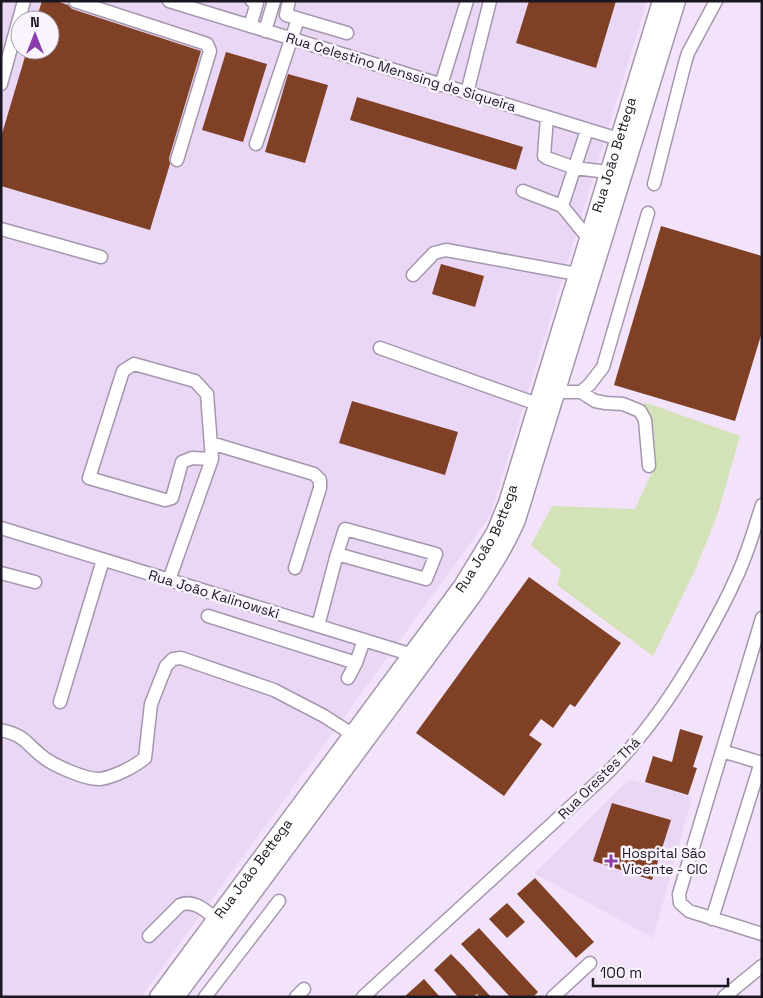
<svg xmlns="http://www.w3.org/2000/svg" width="763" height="998" font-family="'Space Grotesk',sans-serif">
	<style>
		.built { fill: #e9d7f5; fill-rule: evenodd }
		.green { fill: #d4e2b8 }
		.building { fill: #7f4025 }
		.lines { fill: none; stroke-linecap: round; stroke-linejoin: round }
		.minor-casing { stroke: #a497ad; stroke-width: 15 }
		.major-casing { stroke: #a497ad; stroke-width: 19 }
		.minor { stroke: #fff; stroke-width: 12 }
		.major { stroke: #fff; stroke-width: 16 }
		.poi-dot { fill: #8c3dad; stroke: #faf4fe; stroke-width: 2 }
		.labels { text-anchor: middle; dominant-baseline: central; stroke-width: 5; stroke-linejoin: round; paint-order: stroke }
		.street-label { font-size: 14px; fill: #1b161f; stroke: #faf4fe }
		.poi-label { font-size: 14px; fill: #1b161f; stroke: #faf4fe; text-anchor: start }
	</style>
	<rect width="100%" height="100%" fill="#f2e3fb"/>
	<!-- built -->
	<path class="built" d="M1,1H647L490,516L141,997H1ZM20,20H50V50H20Z
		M630,779L692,797L653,938L534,873Z"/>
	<!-- green -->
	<path class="green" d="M644,402L740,436L717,516L696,568L653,656L557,585L561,570L531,545L552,506L635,509L653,470Z"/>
	<!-- building -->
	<path class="building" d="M42,1H56L68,5L72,9L201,51L169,158L170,164L150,230L1,186V137L27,50H50V20H36Z
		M529,1H616L596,68L516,43Z
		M226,52L267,64L243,142L202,130Z
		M288,74L328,85L305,163L265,152Z
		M357,97L523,147L516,170L350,120Z
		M661,226L762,256V332L735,421L614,385Z
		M441,264L484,276L475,307L432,294Z
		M352,401L458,432L445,475L339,443Z
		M529,577L621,643L575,707L570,704L553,728L541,719L529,735L542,744L504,796L416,733Z
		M680,729L703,736L693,767L697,768L688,795L645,782L653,756L672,762Z
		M612,803L671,820L652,880L593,861Z
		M535,878L594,942L576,958L517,894Z
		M507,903L525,922L507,938L489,919Z
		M479,928L538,992L533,997H510L461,944Z
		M451,954L463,966L491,997H480L477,994L473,997H458L440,976L434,970Z
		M424,979L440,997H404Z"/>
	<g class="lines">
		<defs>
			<path id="minor" d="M75,1L207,44L210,51L177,160
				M169,1L625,141
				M289,1L286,15L347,33
				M250,26L257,3L252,1
				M265,31L274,1
				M1,84L24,1
				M441,85L467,1
				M467,93L490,1
				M547,117L544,156L547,158L575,168L608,172
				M256,144L298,19
				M654,184L685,63L688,53L716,1
				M523,191L562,206L588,238
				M562,206L587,130
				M1,229L101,257
				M413,275L434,253L446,250L577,274
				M380,348L537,404
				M556,392H581L590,384L603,367L648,213
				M581,392L595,401L606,403L623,404L640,411L645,420L649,466
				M211,443L314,474L320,480V488L295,568
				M1,528L419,657
				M1,573L35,582
				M169,580L212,459L207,394L195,381L134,364L123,371L89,478L165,500L172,498L182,462L192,458L212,459
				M208,616L356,663L364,640
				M762,618L679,894L680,903L689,911L762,934
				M318,626L337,554L426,579L436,554L345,529L337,554
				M348,678L356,663
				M60,702L103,560
				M1,730C25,735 26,744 43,757C53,765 86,780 100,779C114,777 134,767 145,758L151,704L166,666L173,659L181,658L274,690L324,716L352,734
				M722,751L762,763
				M712,919L761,762
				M149,936L180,905C194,899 206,911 216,919
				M205,997L279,901
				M296,997L304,989
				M363,997L601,779C638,744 666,705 692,661C707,635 723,608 735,580C747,556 754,530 762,505
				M553,997L590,963
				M724,997L762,966"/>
			<g id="major">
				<path id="s1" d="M158,997L462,586L495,532L507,503L661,1"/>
				<path d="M176,997L472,597C489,572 505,548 517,520L677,1"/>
			</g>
		</defs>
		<!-- minor casing -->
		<use href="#minor" class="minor-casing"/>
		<!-- major casing -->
		<use href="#major" class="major-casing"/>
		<!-- minor -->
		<use href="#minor" class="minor"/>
		<!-- major -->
		<use href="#major" class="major"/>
	</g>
	<!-- markers -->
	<path class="poi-dot" d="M608.5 853.5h5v5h5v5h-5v5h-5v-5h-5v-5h5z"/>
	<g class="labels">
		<!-- street labels -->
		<g class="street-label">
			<text transform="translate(401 72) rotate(17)">Rua Celestino Menssing de Siqueira</text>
			<text stroke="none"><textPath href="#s1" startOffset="970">Rua João Bettega</textPath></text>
			<text stroke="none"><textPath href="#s1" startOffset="565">Rua João Bettega</textPath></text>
			<text transform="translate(214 594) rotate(17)">Rua João Kalinowski</text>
			<text transform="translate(599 778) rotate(-45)">Rua Orestes Thá</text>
			<text stroke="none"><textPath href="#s1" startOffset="160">Rua João Bettega</textPath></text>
		</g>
		<!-- poi labels -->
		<g class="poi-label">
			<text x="622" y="853">Hospital São<tspan x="622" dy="16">Vicente - CIC</tspan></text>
		</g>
	</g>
	<!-- border -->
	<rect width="763" height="998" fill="none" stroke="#1b161f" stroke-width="5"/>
	<!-- north arrow -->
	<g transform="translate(35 35)"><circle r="24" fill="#faf4fe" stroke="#a19ba5"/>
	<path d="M0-4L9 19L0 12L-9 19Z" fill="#8c3dad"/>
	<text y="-8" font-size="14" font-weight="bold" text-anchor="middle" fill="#1b161f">N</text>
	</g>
	<!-- scale -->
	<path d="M593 978v8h135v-8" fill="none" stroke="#1b161f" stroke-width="2.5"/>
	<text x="600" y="978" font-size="15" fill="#1b161f" stroke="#faf4fe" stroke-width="4" paint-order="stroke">100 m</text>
</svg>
